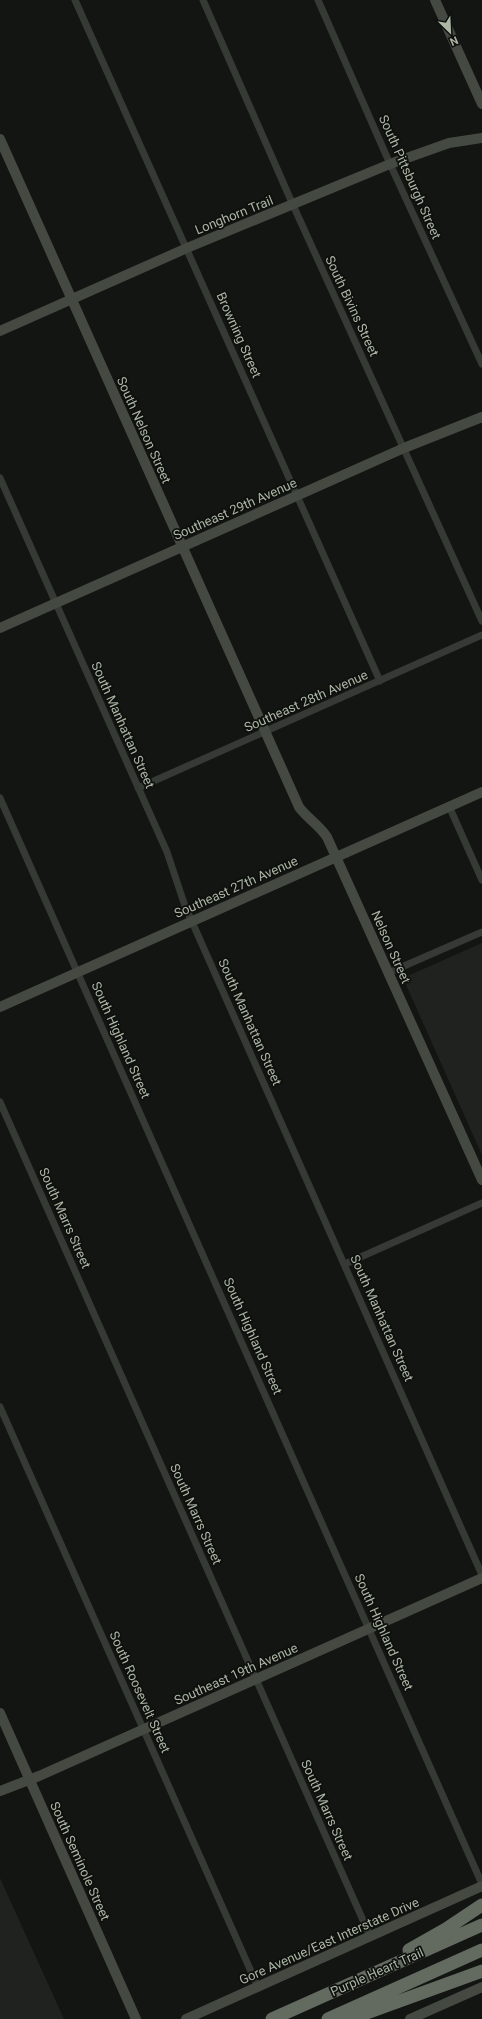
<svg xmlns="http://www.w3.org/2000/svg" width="482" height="2019" font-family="Roboto,sans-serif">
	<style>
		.built { fill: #1f221f }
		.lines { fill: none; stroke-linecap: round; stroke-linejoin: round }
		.street { stroke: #353a34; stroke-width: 7 }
		.secondary { stroke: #444a42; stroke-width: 10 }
		.highway { stroke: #636b60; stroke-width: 13 }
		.labels { text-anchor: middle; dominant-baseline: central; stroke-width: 3.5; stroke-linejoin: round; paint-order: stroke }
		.street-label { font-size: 13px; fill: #abb6a4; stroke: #0e100e }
	</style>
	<rect width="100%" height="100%" fill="#131513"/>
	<!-- built -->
	<path class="built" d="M482,943V1155L403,978Z
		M0,1878L64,2019H0Z"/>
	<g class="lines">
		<!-- street -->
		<path class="street" d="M75,0L380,681
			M203,0L293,205L482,621
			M318,0L390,164L482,364
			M0,478L167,852L185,906L482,1575
			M138,788L482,635
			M0,798L482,1884
			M449,806L482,880
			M388,973L482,932
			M0,1102L370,1936
			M345,1264L482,1203
			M0,1407L258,1987"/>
		<!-- secondary -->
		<path class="secondary" d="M435,0L482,104
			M0,139L299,807C307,818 319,825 327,837L482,1180
			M0,331L187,248L390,164L449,143L482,138
			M0,628L404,448L482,417
			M0,1007L482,792
			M0,1713L136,2019
			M0,1791L39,1776L482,1578
			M186,2019L482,1886
			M410,2019L482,1987"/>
		<!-- highway -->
		<path class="highway" d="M409,1950L446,1929L482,1905
			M272,2019L482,1925
			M328,2019L482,1950
			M350,2019L482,1971"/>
	</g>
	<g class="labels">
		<!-- street labels -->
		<g class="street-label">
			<text transform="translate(410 177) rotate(66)">South Pittsburgh Street</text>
			<text transform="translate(234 215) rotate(-22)">Longhorn Trail</text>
			<text transform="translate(352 306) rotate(65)">South Bivins Street</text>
			<text transform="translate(239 335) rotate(66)">Browning Street</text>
			<text transform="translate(144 430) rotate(66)">South Nelson Street</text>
			<text transform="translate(235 509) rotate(-24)">Southeast 29th Avenue</text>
			<text transform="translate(306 701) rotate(-24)">Southeast 28th Avenue</text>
			<text transform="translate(123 725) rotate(66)">South Manhattan Street</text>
			<text transform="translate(236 887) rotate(-24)">Southeast 27th Avenue</text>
			<text transform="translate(391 947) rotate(66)">Nelson Street</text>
			<text transform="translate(250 1022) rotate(66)">South Manhattan Street</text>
			<text transform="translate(121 1040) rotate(66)">South Highland Street</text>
			<text transform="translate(65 1218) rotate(66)">South Marrs Street</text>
			<text transform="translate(382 1318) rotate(66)">South Manhattan Street</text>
			<text transform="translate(253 1336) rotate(66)">South Highland Street</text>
			<text transform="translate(196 1514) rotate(66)">South Marrs Street</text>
			<text transform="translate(384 1632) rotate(66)">South Highland Street</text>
			<text transform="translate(236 1674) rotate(-24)">Southeast 19th Avenue</text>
			<text transform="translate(140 1692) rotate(66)">South Roosevelt Street</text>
			<text transform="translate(327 1810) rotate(66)">South Marrs Street</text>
			<text transform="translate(80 1861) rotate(66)">South Seminole Street</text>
			<text transform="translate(329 1941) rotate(-24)">Gore Avenue/East Interstate Drive</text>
			<text transform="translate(377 1972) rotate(-24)">Purple Heart Trail</text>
		</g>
	</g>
	<!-- north arrow -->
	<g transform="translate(450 32) rotate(156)" stroke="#0e100e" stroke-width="3" paint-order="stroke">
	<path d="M0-3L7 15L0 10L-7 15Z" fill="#abb6a4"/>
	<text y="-6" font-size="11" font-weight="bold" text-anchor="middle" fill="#abb6a4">N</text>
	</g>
</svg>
